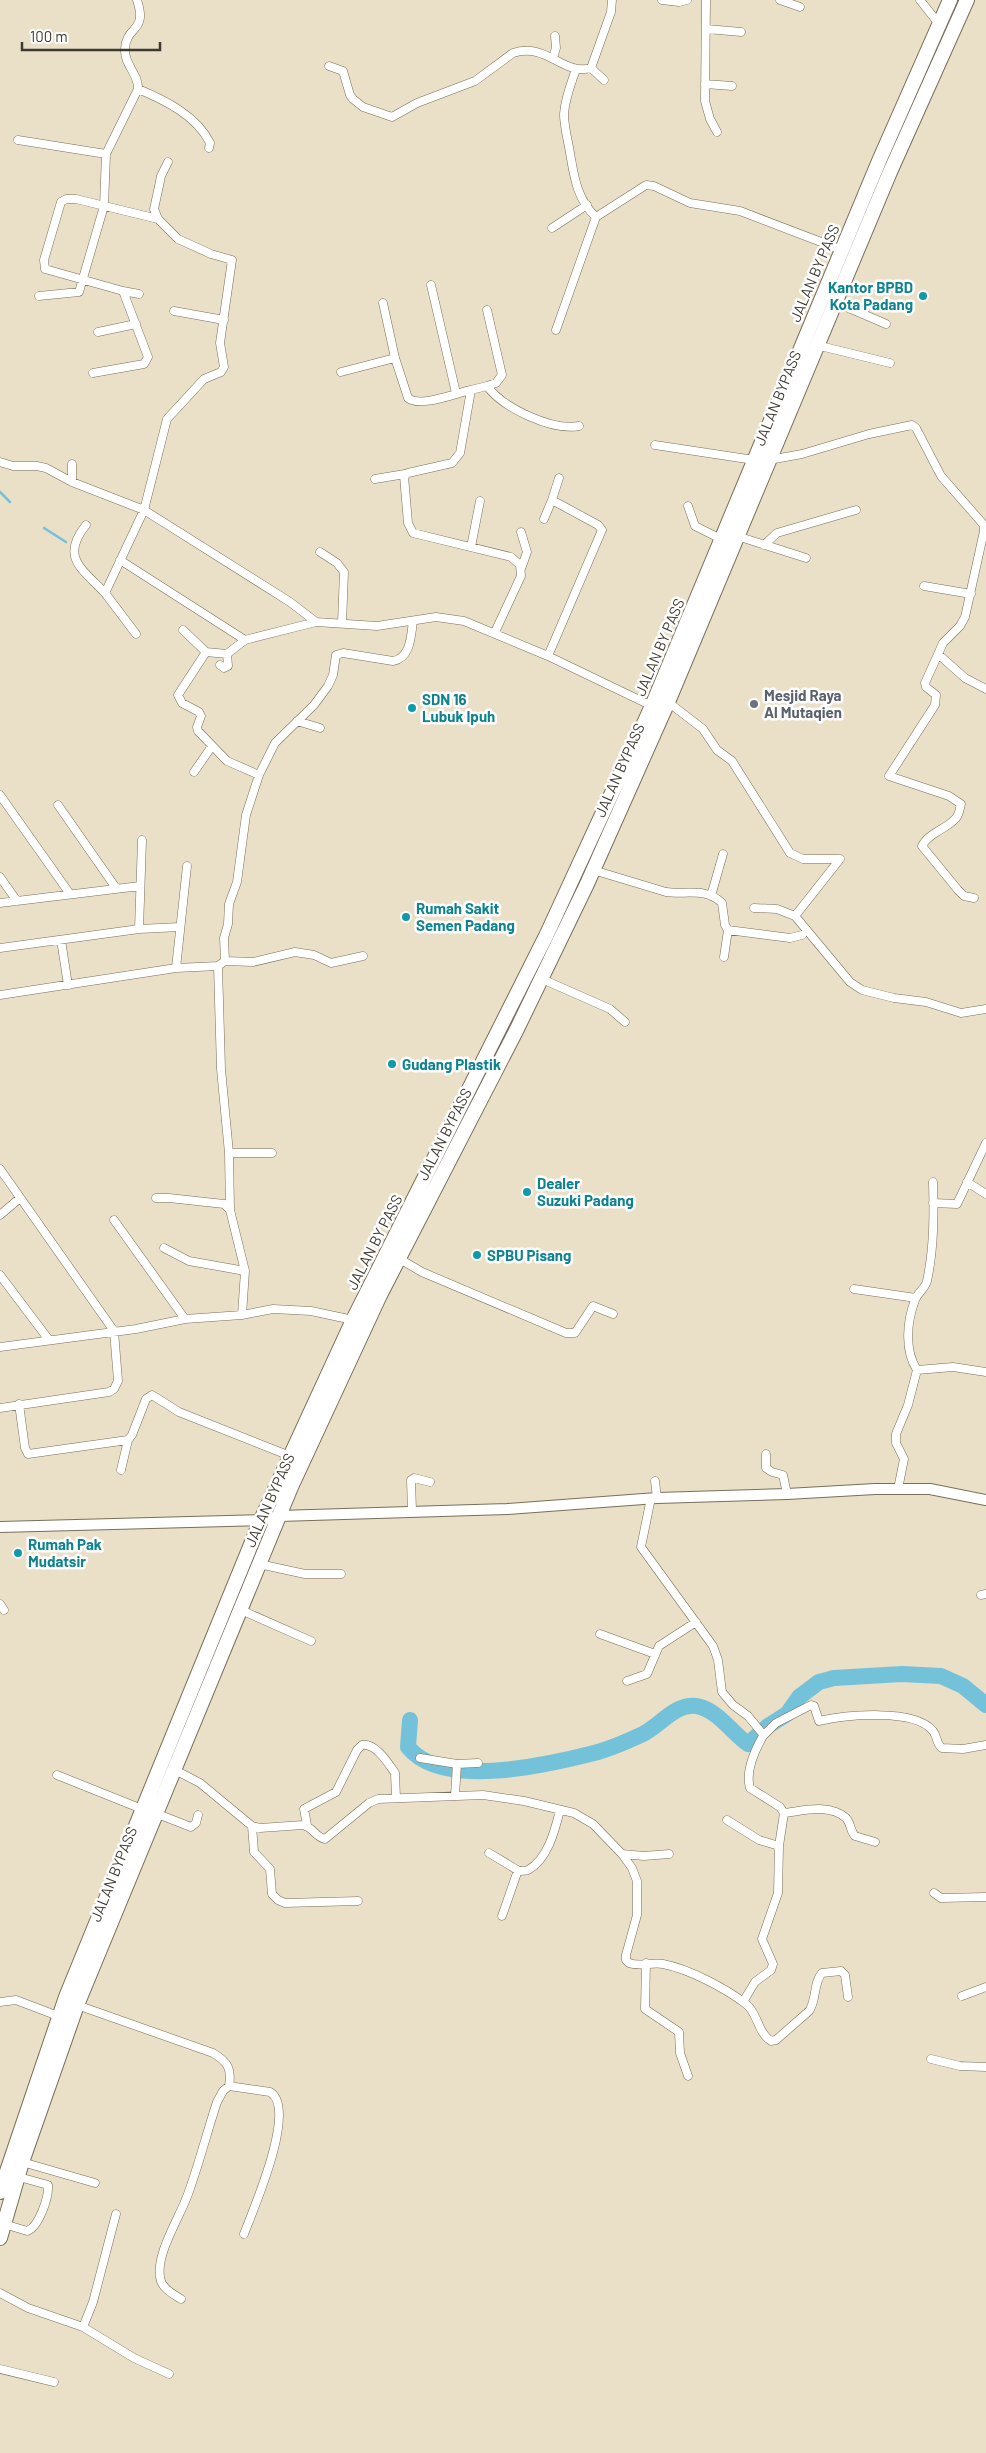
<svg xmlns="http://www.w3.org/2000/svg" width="986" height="2453" font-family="Barlow,sans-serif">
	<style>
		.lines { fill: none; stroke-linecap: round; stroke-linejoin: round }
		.stream { stroke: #73c2da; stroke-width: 2.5 }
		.river { stroke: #73c2da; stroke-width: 16 }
		.minor-casing { stroke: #796f5a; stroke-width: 9 }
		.tertiary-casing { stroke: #796f5a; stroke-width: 12 }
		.trunk-casing { stroke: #796f5a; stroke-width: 16 }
		.minor { stroke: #fff; stroke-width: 8 }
		.tertiary { stroke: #fff; stroke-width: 10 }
		.trunk { stroke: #fff; stroke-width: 14 }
		.culture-dot { fill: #0f9aa8; stroke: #fff; stroke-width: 2 }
		.worship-dot { fill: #6b7280; stroke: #fff; stroke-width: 2 }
		.labels { text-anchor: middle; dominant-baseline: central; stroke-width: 5; stroke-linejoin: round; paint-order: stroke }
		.street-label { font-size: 15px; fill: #3f3a31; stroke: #fff }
		.culture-label { font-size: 15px; font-weight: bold; fill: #0d838f; stroke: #fff; text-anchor: start }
		.worship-label { font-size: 15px; font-weight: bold; fill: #5b616d; stroke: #fff; text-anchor: start }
	</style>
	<rect width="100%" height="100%" fill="#eadfc7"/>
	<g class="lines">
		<!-- stream -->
		<path class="stream" d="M0,492L10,502
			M44,528L66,542"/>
		<!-- river -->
		<path class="river" d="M410,1720L408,1747C442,1790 547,1765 594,1753C610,1749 628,1741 643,1734C661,1725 674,1704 696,1706C717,1709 731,1732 748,1744L768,1726L787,1714L799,1697L819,1682L834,1678L902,1674L941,1676L963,1686L986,1705"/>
		<defs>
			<path id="minor" d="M137,0C148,33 126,25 125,49C124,65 139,74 138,89C165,100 197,116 210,143L209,148
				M662,0L679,2L687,0
				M706,0L705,101L710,119L717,132
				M780,0L800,7
				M920,0L939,24
				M707,29L741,32
				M553,58L556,48L555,36
				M329,66L343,71L350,95L353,99L363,107L392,117L417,103L475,81L513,53C547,42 563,76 591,68L611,12L612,0
				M591,68L604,80
				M576,69C571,84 565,98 564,114C564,127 568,140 570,153C574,176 577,200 596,217
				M705,84L732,86
				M18,140L106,154
				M552,228L587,205
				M431,285L456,393
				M123,291L139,294
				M39,296L79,292L104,206L106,154L138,89
				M835,302L886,324
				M383,303L395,358L408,398C420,408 456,393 471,390
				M487,310L502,375L496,383L487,386
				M174,311L224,320
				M556,330L596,217L646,185L654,186L690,203L740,211L842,250
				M98,332L136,324
				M816,345L890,363
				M341,372L395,358
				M93,373L144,364L148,357L123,291L45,269L44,260L61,202L66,199H76L158,219
				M655,445L754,460
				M769,460L802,454L869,434L912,425L916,428L941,476L984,525V531L965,617L960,626L943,643L925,683L926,687L936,695L935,705L889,776L949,796L961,804C960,808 959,815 956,818C947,829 928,833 922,846L958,890L964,896L974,898
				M0,462L13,466H37L46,468L72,482L144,510L290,602L316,622L377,626L436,617L464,621L548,656L652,706
				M72,464V482
				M375,479L405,474
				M688,506L695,526L721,539
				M544,519L552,500
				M86,525C60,557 82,569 105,593
				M737,536L806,558
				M764,545L777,533L856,510
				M471,547L480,501
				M320,552L337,563L344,572L342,623
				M120,560L245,640L316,622
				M521,569L527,552L521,532
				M924,586L971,594
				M183,630L206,652
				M495,632L521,576L520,565L511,557L413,533L408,523L404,476L408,473L452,463L460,453L471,390L487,386C503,408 552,431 579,426
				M136,634L105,593L144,510L167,419L204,379L221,372L224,367L220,343L232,260L211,254L178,239L158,219L154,209L159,186L161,176L168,162
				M245,640L227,654L206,652L178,695L182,703L199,712L201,716L197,727L198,731L227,761L259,775
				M938,654L965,678L986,689
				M548,656L602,530L598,525L552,500L559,478
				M220,665L224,668L228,666L227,654
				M668,702L703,729L717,750L732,761L790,853L803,859H840
				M297,721L320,728
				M194,772L212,746
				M0,795L70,894
				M58,805L116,888
				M593,870L666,892C685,895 706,887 722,903L725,925L728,930L790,938L802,935
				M0,877L17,901
				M711,896L723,854
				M0,903L140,886
				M754,908L777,909L795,916L850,982L862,990L894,998L926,1002L961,1013L986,1009
				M795,916L840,859
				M139,929L142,840
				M61,940L68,985
				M0,948L139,929L180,927
				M724,957L728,930
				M225,961L253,962L295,952L314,955L331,963L363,956
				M218,966L221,1069L229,1153
				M176,968L187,866
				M542,979L610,1009L625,1022
				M0,995L176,968L218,966L225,961L224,938L228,924L229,904L237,882L246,815L259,775L275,743L314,705L328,686L333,675L336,655L343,653L393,661C411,658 411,635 413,621
				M0,1169L114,1331L118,1381L114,1389L109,1392L0,1408
				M967,1182L986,1194
				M156,1198H169L224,1204L230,1210L245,1271L242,1315
				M933,1203L957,1204L986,1143
				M230,1210L229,1153H272
				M0,1215L20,1198
				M114,1220L185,1319
				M164,1248L189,1261L245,1271
				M398,1258L422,1272L566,1333H575L593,1306L613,1314
				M0,1275L49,1340
				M854,1289L916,1298
				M0,1347L136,1329L185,1319L242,1315L273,1309L311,1311L353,1320
				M917,1370L953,1367L986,1372
				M19,1404L25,1448L28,1454L128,1440L132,1435L146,1399L152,1395L179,1412L290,1456
				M766,1454V1468L772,1472L783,1475L787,1494
				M121,1470L128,1440
				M655,1481L657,1498
				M898,1489L904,1459L896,1443V1434L908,1405L917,1370C904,1350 907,1321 915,1300C918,1292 925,1289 927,1281C934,1248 934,1215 933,1182
				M651,1498L641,1547L713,1646L718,1660L722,1692L733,1705L748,1716L762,1733L763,1736C755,1750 745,1771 750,1788L780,1807L784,1813L779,1846L778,1893L762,1939L773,1964L771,1970L755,1982L743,2002
				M412,1511L411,1480L414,1478L430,1482
				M259,1564L305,1574H341
				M981,1595L986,1594
				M0,1604L4,1610
				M241,1610L311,1641
				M600,1634L655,1654
				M627,1681L647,1674L659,1646L696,1622
				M763,1736L776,1723L811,1705L814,1706L819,1721C845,1715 915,1708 933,1731C938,1737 936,1744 942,1748L963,1749L986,1745
				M420,1758L457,1764L478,1763
				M175,1770L200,1783L252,1826L260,1828L303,1825C313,1827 315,1837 325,1839L369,1803L378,1799L483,1795L524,1801L574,1813L593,1824L622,1854L632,1868L637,1881V1915L626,1955V1960L629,1963C640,1967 652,1962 663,1964C689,1969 725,1988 746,2004C758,2013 757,2032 771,2041L776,2040L809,2011C817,2000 813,1983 822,1973L841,1971L845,1975L848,1997
				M57,1775L142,1809
				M455,1795L457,1764
				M155,1813L191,1827L196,1823L198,1815
				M784,1813C803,1811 830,1803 846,1818C851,1823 850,1831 855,1836L875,1842
				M727,1820L759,1840L779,1846
				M307,1825L304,1809L336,1792L357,1750L362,1745C376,1743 388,1763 395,1773L396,1798
				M252,1826L254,1852L270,1869L272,1894L278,1900L285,1903L358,1901
				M489,1853L519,1871
				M622,1854L644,1856L669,1854
				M934,1893L941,1898L986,1897
				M502,1916L517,1873C521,1869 523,1872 528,1870C548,1859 555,1830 560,1810
				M646,1963L645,2009L679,2032L680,2053L688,2076
				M962,1996L986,1987
				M0,2002L16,2000L58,2016
				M77,2005L213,2053C228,2062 232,2069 229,2086L223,2091L217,2102C207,2132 199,2164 188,2194C180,2217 156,2253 160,2277C161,2288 173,2294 181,2299
				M931,2059L960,2066L986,2067
				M229,2086L270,2092C298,2108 253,2210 244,2234
				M22,2162L95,2183
				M4,2224L27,2231C39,2227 49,2197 48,2185L19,2177
				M0,2293L28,2308L83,2327L134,2358L169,2374
				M83,2327L93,2302L116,2214
				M0,2369L54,2382"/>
			<path id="tertiary" d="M0,1527L261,1520L279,1516L507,1509L657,1498L787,1494L875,1489H930L986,1500"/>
			<path id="trunk" d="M0,2192L66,1997L261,1520L353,1320L547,934L652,706L879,161L950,0
				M0,2238L22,2162L77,2005L291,1487L380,1295L516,1031L587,884L668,702L890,172L967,0"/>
		</defs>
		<!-- minor casing -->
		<use href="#minor" class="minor-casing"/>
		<!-- tertiary casing -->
		<use href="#tertiary" class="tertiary-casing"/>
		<!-- trunk casing -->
		<use href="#trunk" class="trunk-casing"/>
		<!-- minor -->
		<use href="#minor" class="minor"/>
		<!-- tertiary -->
		<use href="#tertiary" class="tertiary"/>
		<!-- trunk -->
		<use href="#trunk" class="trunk"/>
	</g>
	<!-- markers -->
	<g class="culture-dot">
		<circle cx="923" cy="296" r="5"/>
		<circle cx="412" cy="708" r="5"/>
		<circle cx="406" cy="917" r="5"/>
		<circle cx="392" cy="1064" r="5"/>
		<circle cx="527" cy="1192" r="5"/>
		<circle cx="477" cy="1255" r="5"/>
		<circle cx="18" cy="1553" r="5"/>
	</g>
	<circle class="worship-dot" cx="754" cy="704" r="5"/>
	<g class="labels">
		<!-- street labels -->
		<g class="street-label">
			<text transform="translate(814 273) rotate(-67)">JALAN BY PASS</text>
			<text transform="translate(777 398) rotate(-68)">JALAN BYPASS</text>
			<text transform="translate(659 647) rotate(-67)">JALAN BY PASS</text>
			<text transform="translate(619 770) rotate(-66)">JALAN BYPASS</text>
			<text transform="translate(444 1134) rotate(-63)">JALAN BYPASS</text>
			<text transform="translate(374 1242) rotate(-63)">JALAN BY PASS</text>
			<text transform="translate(269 1500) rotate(-66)">JALAN BYPASS</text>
			<text transform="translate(113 1874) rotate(-68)">JALAN BYPASS</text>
		</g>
		<!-- culture labels -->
		<g class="culture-label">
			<text x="913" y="287" text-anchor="end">Kantor BPBD<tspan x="913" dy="17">Kota Padang</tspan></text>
			<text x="422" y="699">SDN 16<tspan x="422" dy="17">Lubuk Ipuh</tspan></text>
			<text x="416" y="908">Rumah Sakit<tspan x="416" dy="17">Semen Padang</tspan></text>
			<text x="402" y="1064">Gudang Plastik</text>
			<text x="537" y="1183">Dealer<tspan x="537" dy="17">Suzuki Padang</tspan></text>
			<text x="487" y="1255">SPBU Pisang</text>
			<text x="28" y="1544">Rumah Pak<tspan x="28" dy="17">Mudatsir</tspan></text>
		</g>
		<!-- worship labels -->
		<g class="worship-label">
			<text x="764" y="695">Mesjid Raya<tspan x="764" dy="17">Al Mutaqien</tspan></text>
		</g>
	</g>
	<!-- scale -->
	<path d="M22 42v8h138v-8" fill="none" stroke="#3f3a31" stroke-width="2.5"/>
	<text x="30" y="42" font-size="15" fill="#3f3a31" stroke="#ffffff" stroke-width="4" paint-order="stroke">100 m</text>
</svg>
